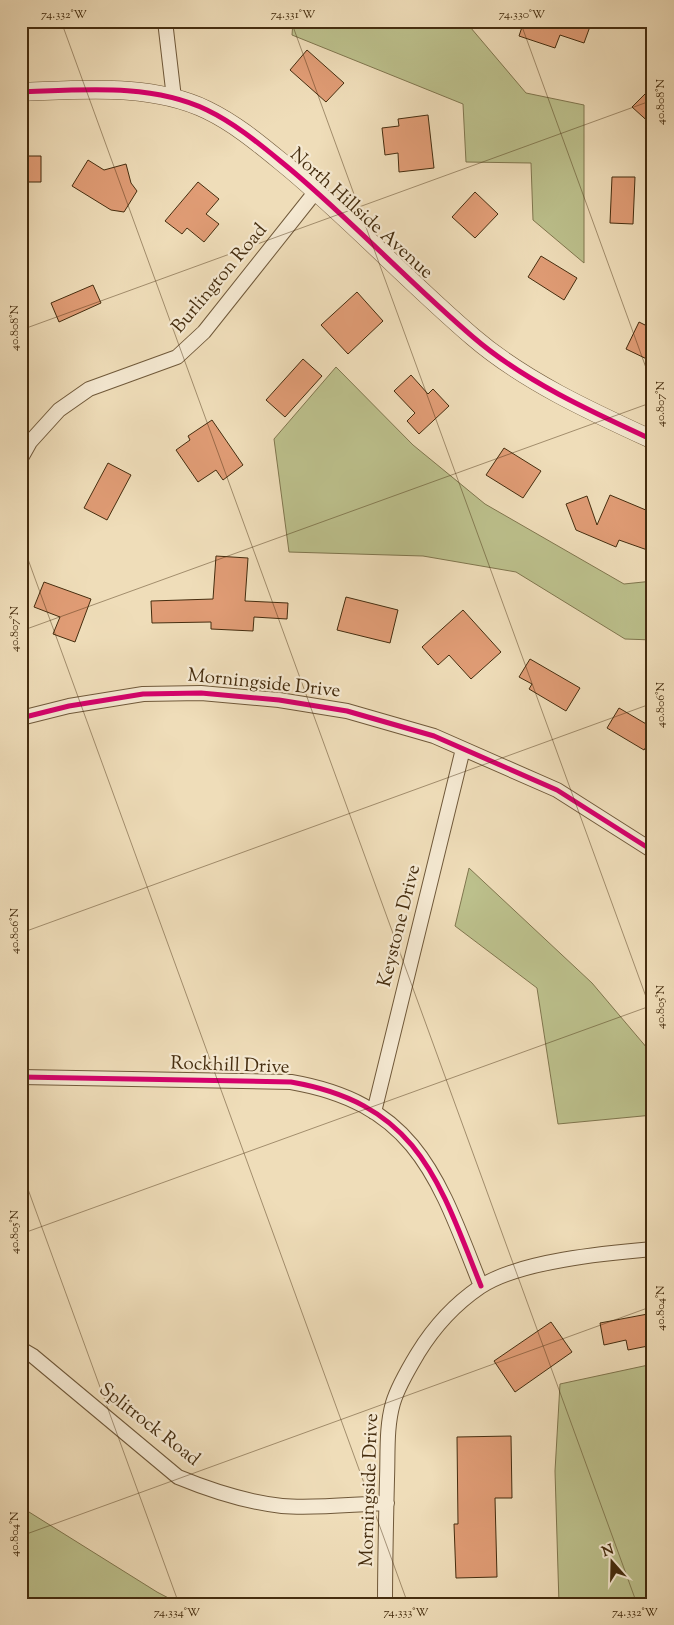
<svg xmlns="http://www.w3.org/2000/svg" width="674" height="1625" font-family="'Sorts Mill Goudy',serif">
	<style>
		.green { fill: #bcc08c; stroke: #80764e }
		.building { fill: #e09c75; stroke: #452d0f }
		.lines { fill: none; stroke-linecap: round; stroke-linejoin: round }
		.minor-casing { stroke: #70593a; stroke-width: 16 }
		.tertiary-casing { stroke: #70593a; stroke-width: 19 }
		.minor { stroke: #f5e9d2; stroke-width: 14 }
		.tertiary { stroke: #f5e9d2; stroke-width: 18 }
		.cycleway-casing { stroke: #f5e9d2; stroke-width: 8 }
		.cycleway { stroke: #d6006c; stroke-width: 5 }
		.ticks { fill: none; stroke: #452d0f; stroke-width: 1; stroke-opacity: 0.45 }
		.labels { text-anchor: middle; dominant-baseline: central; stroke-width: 4.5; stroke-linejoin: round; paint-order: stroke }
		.street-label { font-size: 19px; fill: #452d0f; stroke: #f5e9d2 }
		.neatline { fill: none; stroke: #452d0f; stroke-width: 2 }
		.ticks-label { font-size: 12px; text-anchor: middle; fill: #452d0f }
	</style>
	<rect width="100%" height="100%" fill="#efddb9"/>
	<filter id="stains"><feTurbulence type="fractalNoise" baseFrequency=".004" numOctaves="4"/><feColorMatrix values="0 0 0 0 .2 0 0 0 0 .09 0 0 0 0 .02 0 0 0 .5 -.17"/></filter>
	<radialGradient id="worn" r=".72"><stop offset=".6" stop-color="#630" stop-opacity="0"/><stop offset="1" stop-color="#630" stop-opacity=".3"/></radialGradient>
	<!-- green -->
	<path class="green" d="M293,21H465L526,93L584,105V263L533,220L531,163L466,162L463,104L292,35Z
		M336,367L413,445L485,504L624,584L653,581V640L625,639L516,572L423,556L289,552L274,439Z
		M469,868L592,983L653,1055V1115L558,1124L537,988L455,926Z
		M653,1364V1604H559L555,1471L560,1384Z
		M21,1507L157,1592L180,1604H21Z"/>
	<!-- building -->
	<path class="building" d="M524,21H592L584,43L560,35L555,48L519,36Z
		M307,50L344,83L326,102L290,70Z
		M653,86V126L632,107Z
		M428,115L434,168L399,172L398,153L385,155L382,128L399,126L398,119Z
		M21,156H41V182H21Z
		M88,160L104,170L126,164L131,183L137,191L124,212L111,210L72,186Z
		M612,177H635L633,224L610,223Z
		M198,182L219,199L206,214L219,224L204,242L187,228L182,234L165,221Z
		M475,192L498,214L475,238L452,217Z
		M541,256L577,278L564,300L528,277Z
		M93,285L101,303L59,322L51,303Z
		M357,292L383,321L348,354L321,325Z
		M639,322L653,329V362L626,349Z
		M303,359L322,376L285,417L266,400Z
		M411,375L428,394L433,389L449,406L419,434L407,421L415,413L394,391Z
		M212,420L243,465L223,480L216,470L198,482L176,450L190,440L188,436Z
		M504,448L541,471L523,498L486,475Z
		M108,463L131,475L107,520L84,508Z
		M610,495L653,513V552L619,540L616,547L576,530L566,504L587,496L597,525Z
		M216,556L248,558L245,601L288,603L287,619L254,617L253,631L211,629V622L152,623L151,601L213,599Z
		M44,582L91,599L75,642L53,634L60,617L34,607Z
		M346,597L398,610L390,643L337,630Z
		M463,610L501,652L471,679L449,655L438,665L422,647Z
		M530,659L580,688L566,711L529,689L532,684L519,677Z
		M619,708L653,728V736L644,750L607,728Z
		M653,1313V1345L628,1350L626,1340L604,1345L600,1323Z
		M551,1322L572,1352L515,1392L494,1361Z
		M511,1436L512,1498H495L497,1577L456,1578L454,1524H458L457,1437Z"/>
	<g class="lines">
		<defs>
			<path id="minor" d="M165,21L174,98
				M21,458L30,442L59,410L89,389L177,357L204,332L316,191
				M21,718L69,706L143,694L201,693L279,700L347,711L434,736L557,790L653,851
				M21,1077L291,1082C418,1104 439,1181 481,1286
				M374,1112L463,749
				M21,1349L33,1356L178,1477C212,1491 246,1502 282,1506C314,1509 354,1504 387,1503
				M385,1604C385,1562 386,1520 387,1479C388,1454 386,1427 393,1403C398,1386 409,1368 418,1353C434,1327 455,1304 480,1287C519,1261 606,1253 653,1249"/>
			<path id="tertiary" d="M21,92C82,90 151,83 207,110C238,125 263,147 290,169C353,222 410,283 473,337C524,381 592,412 653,440"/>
		</defs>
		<!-- minor casing -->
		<use href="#minor" class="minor-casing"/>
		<!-- tertiary casing -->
		<use href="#tertiary" class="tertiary-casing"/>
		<!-- minor -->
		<use href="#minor" class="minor"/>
		<!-- tertiary -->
		<use href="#tertiary" class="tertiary"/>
		<defs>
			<path id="cycleway" d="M21,92C82,90 151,83 207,110C238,125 263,147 290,169C353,222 410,283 473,337C524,381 592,412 653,440
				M21,718L69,706L143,694L201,693L279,700L347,711L434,736L557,790L653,851
				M21,1077L291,1082C418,1104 439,1181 481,1286"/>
		</defs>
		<!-- cycleway casing -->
		<use href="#cycleway" class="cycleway-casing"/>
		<!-- cycleway -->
		<use href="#cycleway" class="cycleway"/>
	</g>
	<!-- ticks -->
	<path class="ticks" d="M61,21L637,1604M291,21L653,1016M520,21L653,387M21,28L41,21M21,330L653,100M21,540L408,1604M21,631L653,402M21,933L653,703M21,1170L179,1604M21,1234L653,1005M21,1536L653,1306"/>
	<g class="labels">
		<!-- street labels -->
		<g class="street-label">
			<text transform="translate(361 214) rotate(42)">North Hillside Avenue</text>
			<text transform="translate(220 279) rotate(-50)">Burlington Road</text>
			<text transform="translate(264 684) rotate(6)">Morningside Drive</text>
			<text transform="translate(400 926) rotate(-76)">Keystone Drive</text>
			<text transform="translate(230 1066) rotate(2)">Rockhill Drive</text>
			<text transform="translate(149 1425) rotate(38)">Splitrock Road</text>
			<text transform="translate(370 1490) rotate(-88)">Morningside Drive</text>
		</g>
	</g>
	<!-- margin -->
	<rect width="674" height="1625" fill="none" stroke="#efddb9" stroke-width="55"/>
	<!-- north arrow -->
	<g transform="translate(612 1562) rotate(340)" stroke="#f5e9d2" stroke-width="4" paint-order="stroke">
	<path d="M0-4L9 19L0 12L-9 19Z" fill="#452d0f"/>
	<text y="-8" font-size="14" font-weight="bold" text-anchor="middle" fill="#452d0f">N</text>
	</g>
	<rect x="28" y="28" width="618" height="1570" class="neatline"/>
	<g class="ticks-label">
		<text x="64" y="18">74.332°W</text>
		<text x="293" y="18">74.331°W</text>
		<text x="522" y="18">74.330°W</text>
		<text transform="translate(660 102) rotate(-90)" y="4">40.808°N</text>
		<text transform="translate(14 328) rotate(-90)" y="4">40.808°N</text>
		<text transform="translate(660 404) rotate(-90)" y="4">40.807°N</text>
		<text transform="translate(14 629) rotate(-90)" y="4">40.807°N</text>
		<text transform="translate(660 705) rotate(-90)" y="4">40.806°N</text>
		<text transform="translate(14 931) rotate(-90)" y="4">40.806°N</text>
		<text transform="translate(660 1007) rotate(-90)" y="4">40.805°N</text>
		<text transform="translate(14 1232) rotate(-90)" y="4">40.805°N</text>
		<text transform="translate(660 1308) rotate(-90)" y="4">40.804°N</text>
		<text transform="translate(14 1534) rotate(-90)" y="4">40.804°N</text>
		<text x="177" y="1616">74.334°W</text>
		<text x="406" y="1616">74.333°W</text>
		<text x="635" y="1616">74.332°W</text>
	</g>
	<rect width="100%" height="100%" filter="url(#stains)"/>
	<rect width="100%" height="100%" fill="url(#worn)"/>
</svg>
